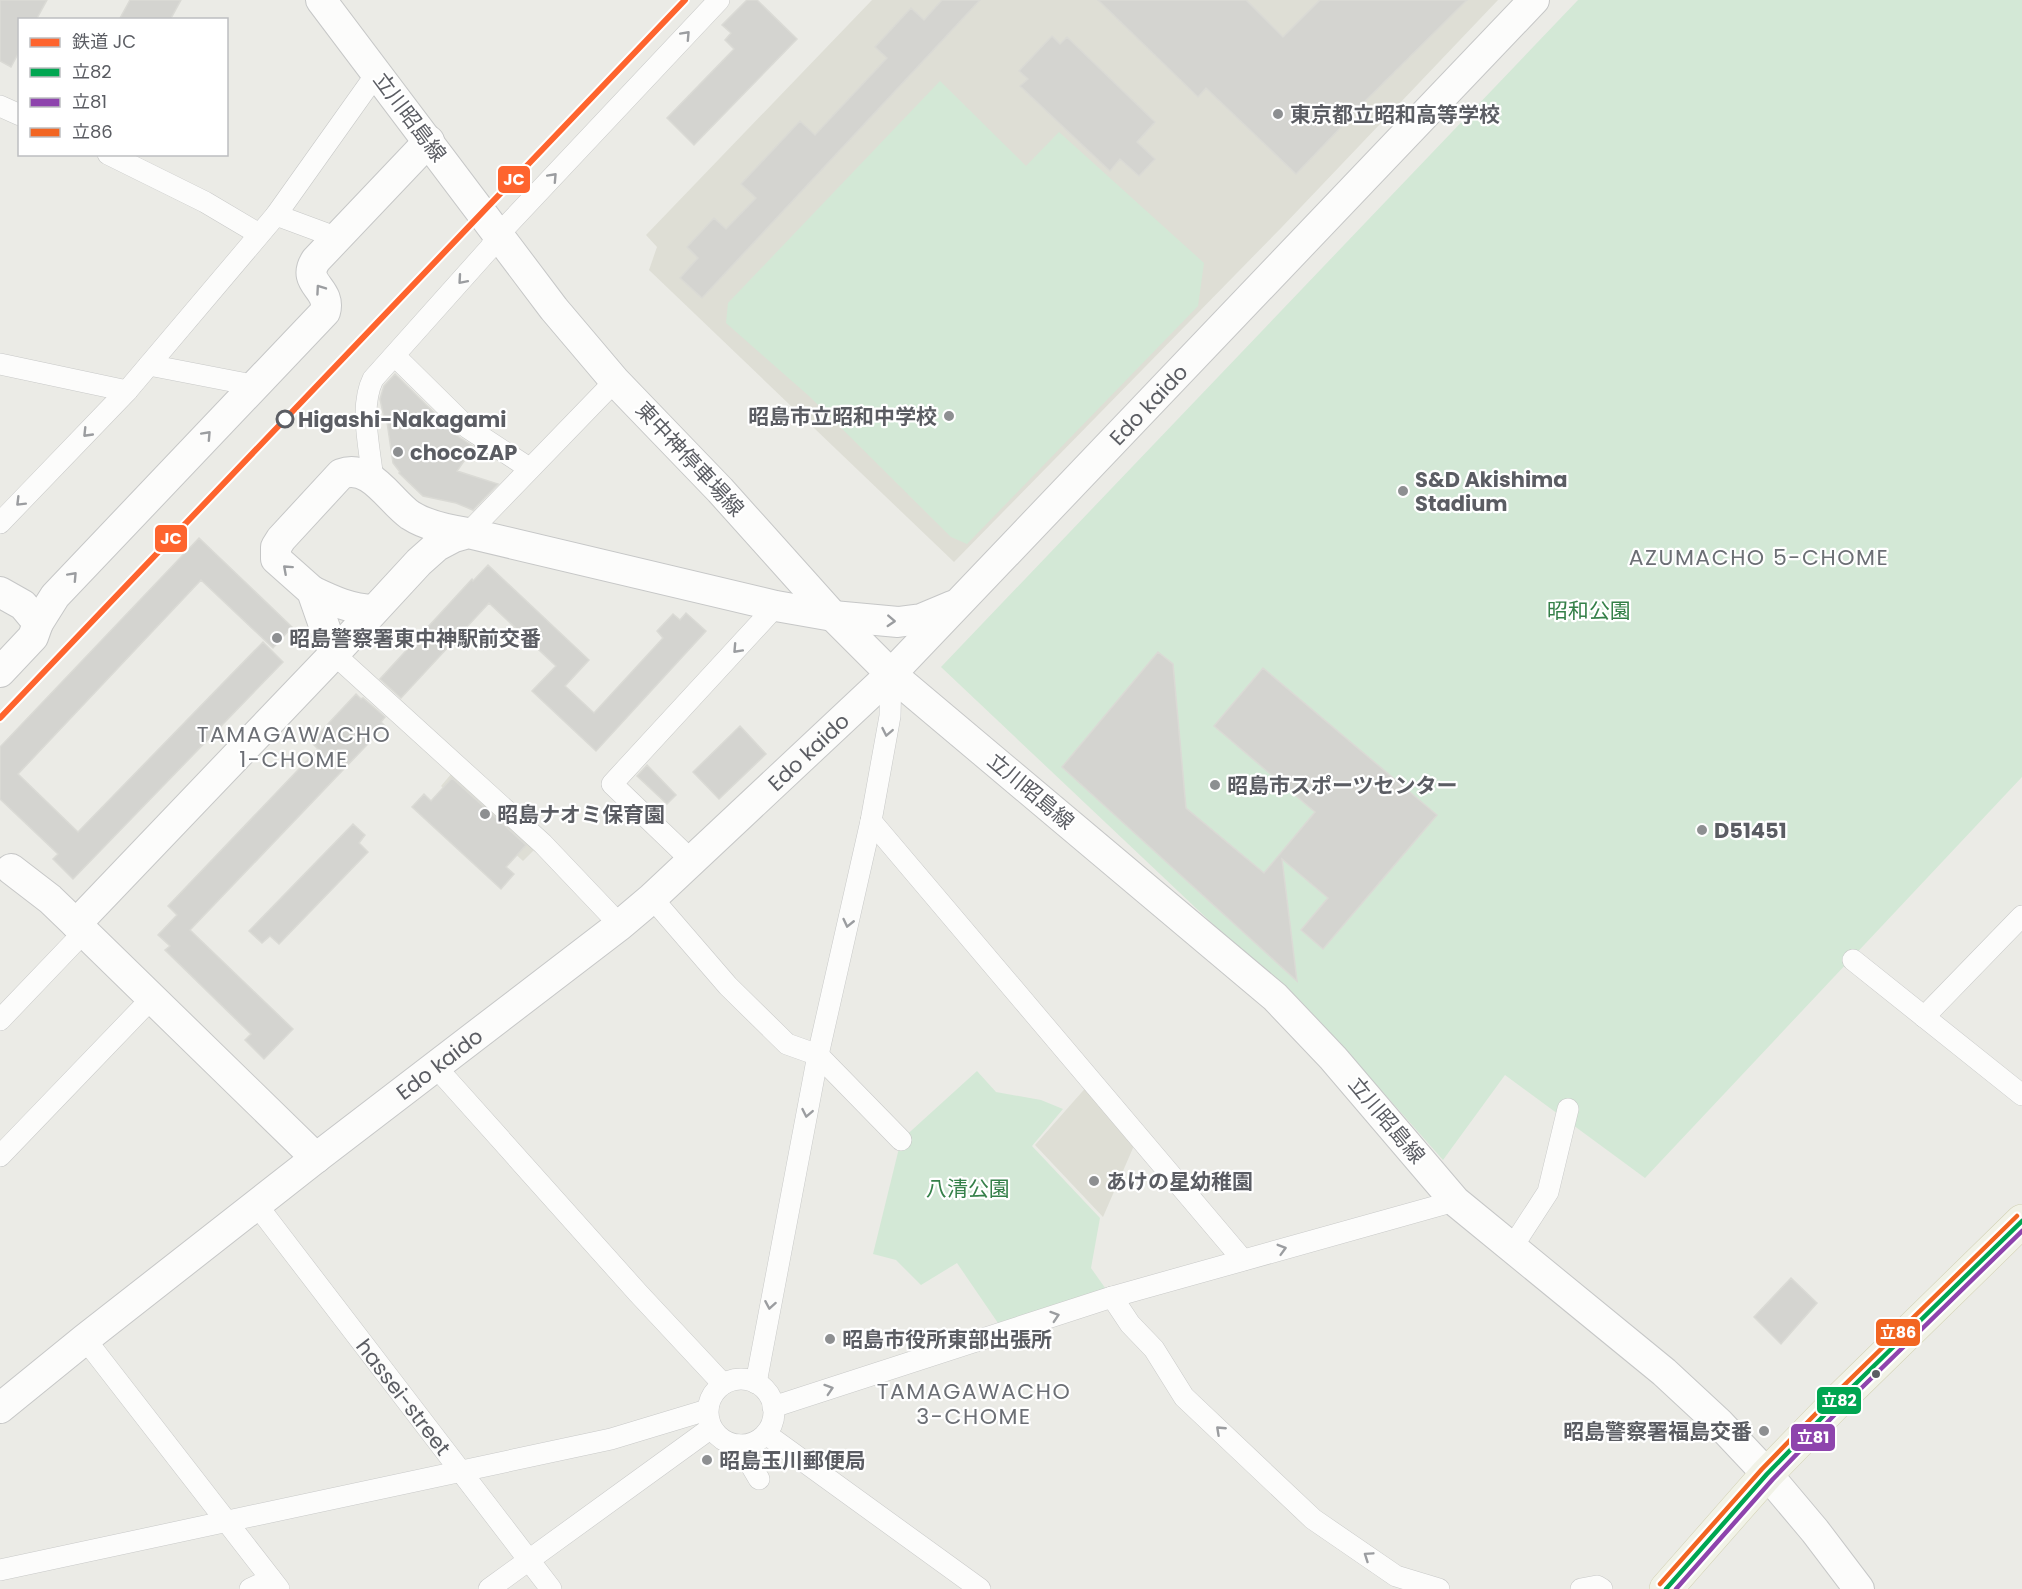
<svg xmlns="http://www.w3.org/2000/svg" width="2022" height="1589" font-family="Poppins,'Noto Sans JP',sans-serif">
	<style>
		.education { fill: #deded5 }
		.green { fill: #d3e8d6 }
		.building { fill: #d4d4d0; stroke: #dadad5; stroke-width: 1.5 }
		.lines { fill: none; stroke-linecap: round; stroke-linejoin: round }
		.street-casing { stroke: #c8c9c8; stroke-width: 22 }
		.secondary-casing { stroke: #c6c7c7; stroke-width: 32 }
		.primary-casing { stroke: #d2d1b4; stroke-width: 34 }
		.street { stroke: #fcfcfb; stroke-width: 21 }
		.secondary { stroke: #fcfcfb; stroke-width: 30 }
		.primary { stroke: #f1f2e7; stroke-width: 33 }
		.bus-1-casing { stroke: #fff; stroke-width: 9 }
		.bus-2-casing { stroke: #fff; stroke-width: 9 }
		.bus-3-casing { stroke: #fff; stroke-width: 9 }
		.bus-1 { stroke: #00a651; stroke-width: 4.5 }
		.bus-2 { stroke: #8e44ad; stroke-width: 4.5 }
		.bus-3 { stroke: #f26522; stroke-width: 4.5 }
		.rail-1-casing { stroke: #fff; stroke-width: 10 }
		.rail-1 { stroke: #fe642e; stroke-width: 6 }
		.oneway { stroke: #9b9da0 }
		.poi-dot { fill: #8d8f91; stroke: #fff; stroke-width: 2 }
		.stop-dot { fill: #fff; stroke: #5b5d63; stroke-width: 3 }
		.bus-dot { fill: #5b5d63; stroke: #fff; stroke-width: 2 }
		.labels { text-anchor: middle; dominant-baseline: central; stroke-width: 4.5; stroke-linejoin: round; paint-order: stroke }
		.poi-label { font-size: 21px; font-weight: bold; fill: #5b5d63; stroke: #fff; text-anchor: start }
		.street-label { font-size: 21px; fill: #5b5d63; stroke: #fff }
		.stop-label { font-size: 21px; font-weight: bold; fill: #5b5d63; stroke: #fff; text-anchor: start }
		.park-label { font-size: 21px; fill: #358049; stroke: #fff }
		.neighbourhood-label { font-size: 22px; letter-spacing: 1.5px; fill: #6c6f75; stroke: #fff }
		.line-badge { stroke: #fff; stroke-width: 2 }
		.badge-label { font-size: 16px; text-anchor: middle; font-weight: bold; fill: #fff }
	</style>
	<rect width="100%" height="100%" fill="#ebebe6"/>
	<!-- education -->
	<path class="education" d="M872,0H1498L1282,227L954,562L649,270L657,247L646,235Z
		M452,773L535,849L523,861L441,786Z
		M1089,1084L1136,1141L1103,1217L1035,1145Z"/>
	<!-- green -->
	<path class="green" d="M1578,0H2022V777L1645,1178L1505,1075L1443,1160L1343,1047L941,667Z
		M940,81L1026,166L1059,132L1204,263L1198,306L967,544L951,537L809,396L726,323L728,303Z
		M977,1071L996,1092L1041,1100L1063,1109L1032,1146L1100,1218L1091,1268L1108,1292L1000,1326L957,1263L921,1285L896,1260L873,1254L901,1140Z"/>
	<!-- building -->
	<path class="building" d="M0,0H47L36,20H20V50L11,67L0,61Z
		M130,0H181L170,20H119Z
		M747,0H757L797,39L694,145L667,118L734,49L725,40L731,33L722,25Z
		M942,0H980L702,298L680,278L698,258L687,247L714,218L726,229L756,198L741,184L800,121L815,135L887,58L875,47L911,8L924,20Z
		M1098,0H1246L1283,37L1320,0H1467L1344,122L1345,123L1296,174L1206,88L1198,97Z
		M1052,36L1060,44L1067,37L1155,122L1137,142L1155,159L1139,176L1120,159L1110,171L1020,86L1028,79L1019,71Z
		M395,374L459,437L474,447L457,471L498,484L473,510L456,503L423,496L399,473L400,472L393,463L387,422H385L380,399L384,386Z
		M199,538L292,627L273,648L201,580L18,774L78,832L263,642L283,662L73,879L53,859L58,854L0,799V747Z
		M488,565L589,660L565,686L594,713L663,638L657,631L673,614L680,620L686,613L706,631L596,751L532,691L556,666L489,603L401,698L380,679L472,579L473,581Z
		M1158,652L1173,664L1186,808L1264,873L1315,812L1214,726L1263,668L1437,815L1323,949L1301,930L1328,898L1282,859L1297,981L1062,767Z
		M356,694L361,699L363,698L385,717L381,722L385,726L190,930L293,1029L264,1059L245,1040L251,1034L165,950L170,946L158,935L177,915L168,906L318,749L311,742Z
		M740,726L766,754L719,799L693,772Z
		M647,765L676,795L667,804L637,776Z
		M452,778L526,845L506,867L514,874L501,889L412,807L424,794L431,801Z
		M353,824L365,835L359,843L368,852L279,944L270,936L262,943L249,931Z
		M1791,1278L1817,1303L1781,1344L1754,1317Z"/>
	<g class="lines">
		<defs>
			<g id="street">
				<path d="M0,106L20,115"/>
				<path d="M108,154L205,202L259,234"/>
				<path d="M276,215L338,238"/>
				<path d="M395,356L468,428L529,468"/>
				<path d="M0,364L127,391"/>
				<path d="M149,365L242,383L252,388"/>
				<path d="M373,480C370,449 359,407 373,379L490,248L498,235L719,0"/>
				<path d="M0,523L127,391L276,215L377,73"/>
				<path d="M468,533L615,381"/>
				<path d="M334,654L543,844L620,925"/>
				<path d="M871,821L1243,1260"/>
				<path d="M691,860L612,784L776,606"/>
				<path d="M652,898L728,986L787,1044L818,1055L901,1140"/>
				<path d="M1853,960L2022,1095"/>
				<path d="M1924,1017L2022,916"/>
				<path d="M0,1020L84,932"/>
				<path d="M435,1066L638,1293L723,1384"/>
				<path d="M0,1156L152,998"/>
				<path id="s1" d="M256,1204L551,1589"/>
				<path d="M1511,1249L1548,1192L1568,1109"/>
				<path d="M1112,1297L1130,1324L1154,1349L1184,1397L1313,1519L1396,1576L1439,1589"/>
				<path d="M85,1339L279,1589"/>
				<circle cx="741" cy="1412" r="33"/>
				<path d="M756,1383L818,1055L871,821L890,716L891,674"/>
				<path d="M773,1407L1112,1297L1455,1201"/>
				<path d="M766,1434L980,1589"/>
				<path d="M739,1445L759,1479"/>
				<path d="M0,1570L611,1439L707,1410"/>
				<path d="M250,1589L271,1579"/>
				<path d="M489,1589L711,1428"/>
				<path d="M1581,1589L1597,1586L1602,1589"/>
			</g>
			<g id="secondary">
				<path d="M321,0L554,309L615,381L720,490L833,616L891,674L1275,997L1333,1058L1455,1201L1664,1372L1719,1423L1767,1474L1815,1531L1859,1589"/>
				<path d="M312,591C333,601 350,609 374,610"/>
				<path d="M0,592L23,605L38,623"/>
				<path d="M334,654L312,591L276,559V547L281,539L341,474C370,463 389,500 410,515C427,526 448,530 468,533"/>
				<path d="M0,672L33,637L38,623L55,596L325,312C332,288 300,284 316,260L429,141"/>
				<path d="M11,869L50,899L76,924L316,1158"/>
				<path d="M76,924L334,654L419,562L437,546L454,537L468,533L776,606L833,616L898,622L921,619L952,606"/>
				<path id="s2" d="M0,1408L85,1339L316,1158L620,925L652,898L891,674L1534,0"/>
			</g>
			<path id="primary" d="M1666,1589L1767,1474L1837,1402L2022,1221"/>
		</defs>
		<!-- street casing -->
		<use href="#street" class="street-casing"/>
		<!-- secondary casing -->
		<use href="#secondary" class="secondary-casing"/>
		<!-- primary casing -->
		<use href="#primary" class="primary-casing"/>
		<!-- street -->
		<use href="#street" class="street"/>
		<!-- secondary -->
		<use href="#secondary" class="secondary"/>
		<!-- primary -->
		<use href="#primary" class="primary"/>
		<defs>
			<path id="bus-1" d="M1666,1589L1767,1474L1837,1402L2022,1221"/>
			<path id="bus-2" d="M1676,1589L1773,1479L1842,1407L2022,1231"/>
			<path id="bus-3" d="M1660,1584L1762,1469L1832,1397L2017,1216"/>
		</defs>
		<!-- bus-1 casing -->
		<use href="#bus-1" class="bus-1-casing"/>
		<!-- bus-2 casing -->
		<use href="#bus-2" class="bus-2-casing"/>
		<!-- bus-3 casing -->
		<use href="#bus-3" class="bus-3-casing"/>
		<!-- bus-1 -->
		<use href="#bus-1" class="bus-1"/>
		<!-- bus-2 -->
		<use href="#bus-2" class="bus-2"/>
		<!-- bus-3 -->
		<use href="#bus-3" class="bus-3"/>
		<defs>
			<path id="rail-1" d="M0,718L685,0"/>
		</defs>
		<!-- rail-1 casing -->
		<use href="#rail-1" class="rail-1-casing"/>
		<!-- rail-1 -->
		<use href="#rail-1" class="rail-1"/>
	</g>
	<!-- one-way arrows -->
	<defs><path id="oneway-chevron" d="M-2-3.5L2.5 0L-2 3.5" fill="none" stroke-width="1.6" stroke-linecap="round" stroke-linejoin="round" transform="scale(1.5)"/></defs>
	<g class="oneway">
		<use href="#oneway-chevron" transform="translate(686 35) rotate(-47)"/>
		<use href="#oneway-chevron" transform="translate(553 177) rotate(-47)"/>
		<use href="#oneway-chevron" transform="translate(462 280) rotate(131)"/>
		<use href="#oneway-chevron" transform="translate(320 289) rotate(-125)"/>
		<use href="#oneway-chevron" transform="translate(87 433) rotate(134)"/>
		<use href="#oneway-chevron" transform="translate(207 435) rotate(-47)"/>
		<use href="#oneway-chevron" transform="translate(20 502) rotate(135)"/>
		<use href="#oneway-chevron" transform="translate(287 569) rotate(-138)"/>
		<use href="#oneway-chevron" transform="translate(73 576) rotate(-47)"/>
		<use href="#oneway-chevron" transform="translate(891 621) rotate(3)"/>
		<use href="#oneway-chevron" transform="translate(737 649) rotate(133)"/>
		<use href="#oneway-chevron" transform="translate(887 732) rotate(101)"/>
		<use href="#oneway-chevron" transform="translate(848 923) rotate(103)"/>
		<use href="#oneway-chevron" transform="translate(807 1113) rotate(101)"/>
		<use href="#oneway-chevron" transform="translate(1282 1249) rotate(-16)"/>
		<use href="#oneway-chevron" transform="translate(770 1305) rotate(100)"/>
		<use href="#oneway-chevron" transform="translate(1055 1316) rotate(-18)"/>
		<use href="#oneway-chevron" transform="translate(829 1389) rotate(-18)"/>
		<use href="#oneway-chevron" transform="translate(1220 1430) rotate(-137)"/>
		<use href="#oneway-chevron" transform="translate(1368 1556) rotate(-146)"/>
	</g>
	<!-- markers -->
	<g class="poi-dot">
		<circle cx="1278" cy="114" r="6"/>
		<circle cx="949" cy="416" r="6"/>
		<circle cx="398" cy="452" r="6"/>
		<circle cx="1403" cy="491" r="6"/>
		<circle cx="277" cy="638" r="6"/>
		<circle cx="1215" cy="785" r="6"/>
		<circle cx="485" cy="814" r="6"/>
		<circle cx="1702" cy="830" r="6"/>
		<circle cx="1094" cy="1181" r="6"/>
		<circle cx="830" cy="1339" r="6"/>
		<circle cx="1764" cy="1431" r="6"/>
		<circle cx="707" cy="1460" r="6"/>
	</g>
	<circle class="stop-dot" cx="285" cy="419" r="8"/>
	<circle class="bus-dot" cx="1876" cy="1374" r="5"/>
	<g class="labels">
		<!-- poi labels -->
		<g class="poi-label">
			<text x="1290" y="114">東京都立昭和高等学校</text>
			<text x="937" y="416" text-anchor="end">昭島市立昭和中学校</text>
			<text x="410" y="452">chocoZAP</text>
			<text x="1415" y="479">S&amp;D Akishima<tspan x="1415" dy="24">Stadium</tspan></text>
			<text x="289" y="638">昭島警察署東中神駅前交番</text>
			<text x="1227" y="785">昭島市スポーツセンター</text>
			<text x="497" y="814">昭島ナオミ保育園</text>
			<text x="1714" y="830">D51451</text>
			<text x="1106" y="1181">あけの星幼稚園</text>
			<text x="842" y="1339">昭島市役所東部出張所</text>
			<text x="1752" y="1431" text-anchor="end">昭島警察署福島交番</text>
			<text x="719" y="1460">昭島玉川郵便局</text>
		</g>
		<!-- street labels -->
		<g class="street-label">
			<text transform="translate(410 117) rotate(53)">立川昭島線</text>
			<text stroke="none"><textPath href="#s2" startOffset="1528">Edo kaido</textPath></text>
			<text transform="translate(690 459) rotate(47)">東中神停車場線</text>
			<text stroke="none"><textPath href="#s2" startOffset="1042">Edo kaido</textPath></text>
			<text transform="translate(1031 791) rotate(40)">立川昭島線</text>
			<text stroke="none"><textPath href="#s2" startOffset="558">Edo kaido</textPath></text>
			<text transform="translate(1387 1120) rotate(50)">立川昭島線</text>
			<text stroke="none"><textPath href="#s1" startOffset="243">hassei-street</textPath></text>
		</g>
		<!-- stop labels -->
		<g class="stop-label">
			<text x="298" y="419">Higashi-Nakagami</text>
		</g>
		<!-- park labels -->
		<g class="park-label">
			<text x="1589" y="610">昭和公園</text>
			<text x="968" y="1188">八清公園</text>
		</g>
		<!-- neighbourhood labels -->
		<g class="neighbourhood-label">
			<text x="1759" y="557">AZUMACHO 5-CHOME</text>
			<text x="294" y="734">TAMAGAWACHO<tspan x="294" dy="25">1-CHOME</tspan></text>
			<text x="974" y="1391">TAMAGAWACHO<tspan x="974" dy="25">3-CHOME</tspan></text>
		</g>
	</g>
	<g class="line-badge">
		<rect x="497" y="165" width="34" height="29" rx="6" fill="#fe642e"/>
		<rect x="154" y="524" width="34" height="29" rx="6" fill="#fe642e"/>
		<rect x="1875" y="1318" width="46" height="29" rx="6" fill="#f26522"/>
		<rect x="1816" y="1386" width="46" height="29" rx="6" fill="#00a651"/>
		<rect x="1790" y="1423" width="46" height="29" rx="6" fill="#8e44ad"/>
	</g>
	<g class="badge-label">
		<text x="514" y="185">JC</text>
		<text x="171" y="544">JC</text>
		<text x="1898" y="1338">立86</text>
		<text x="1839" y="1406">立82</text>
		<text x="1813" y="1443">立81</text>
	</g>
	<!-- legend -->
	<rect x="18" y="18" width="210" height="138" fill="#ffffff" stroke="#bdbec1" stroke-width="1.5"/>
	<rect x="30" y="38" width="30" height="9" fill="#fe642e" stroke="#bdbec1" stroke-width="1.5"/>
	<text x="72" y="48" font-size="18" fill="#5b5d63">鉄道 JC</text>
	<rect x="30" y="68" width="30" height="9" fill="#00a651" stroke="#bdbec1" stroke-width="1.5"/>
	<text x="72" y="78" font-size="18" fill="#5b5d63">立82</text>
	<rect x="30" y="98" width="30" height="9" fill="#8e44ad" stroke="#bdbec1" stroke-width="1.5"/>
	<text x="72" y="108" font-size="18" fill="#5b5d63">立81</text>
	<rect x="30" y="128" width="30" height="9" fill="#f26522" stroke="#bdbec1" stroke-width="1.5"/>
	<text x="72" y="138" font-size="18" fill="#5b5d63">立86</text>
</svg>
